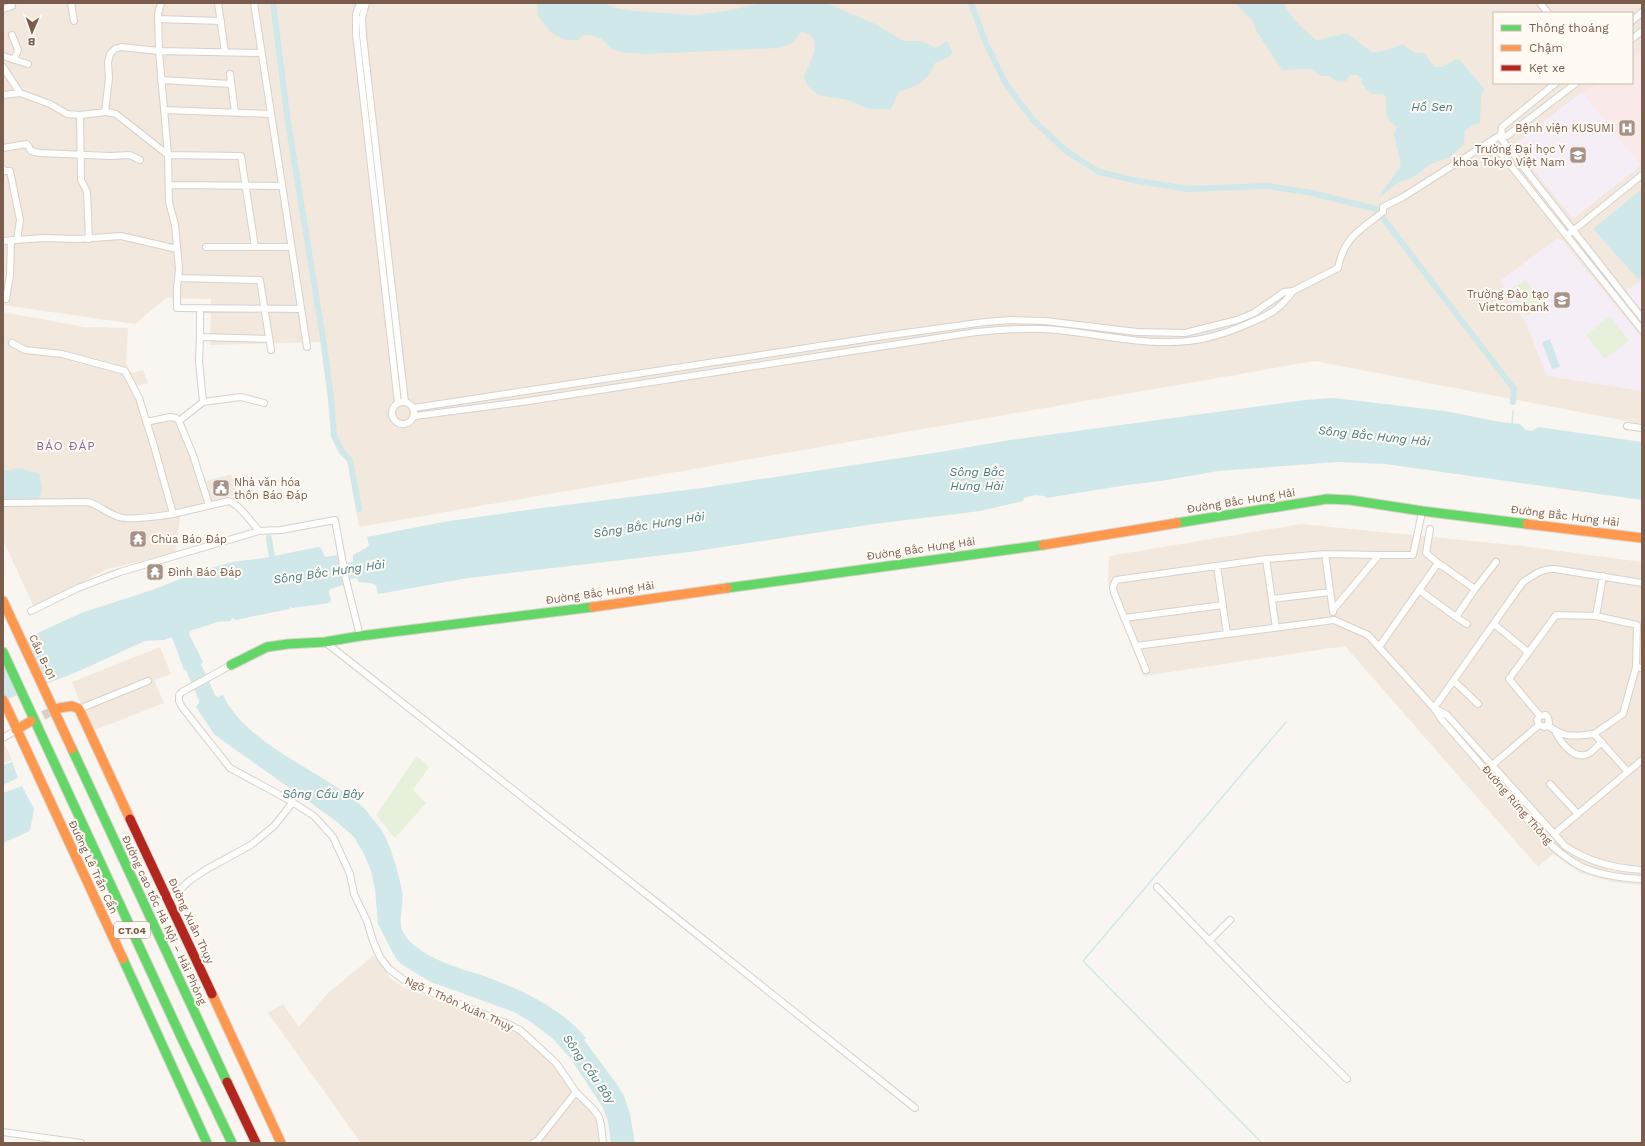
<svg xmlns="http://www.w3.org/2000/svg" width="1645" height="1146" font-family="'Work Sans',sans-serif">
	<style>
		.residential { fill: #f2e8de; fill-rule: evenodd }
		.education { fill: #f6eef6 }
		.medical { fill: #fae9e9 }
		.green { fill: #e7f0db }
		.water { fill: #d0e8ea }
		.pier { fill: #f9f5f0 }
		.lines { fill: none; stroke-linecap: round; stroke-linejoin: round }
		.stream { stroke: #d0e8ea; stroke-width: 1.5 }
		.canal { stroke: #d0e8ea; stroke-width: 6 }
		.secondary-tunnel { stroke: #d9cfc7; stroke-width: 9; stroke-dasharray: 9 4.5; stroke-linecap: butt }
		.street-casing { stroke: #d7d1cb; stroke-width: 8 }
		.fast-casing { stroke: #d9d2cb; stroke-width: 11 }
		.slow-casing { stroke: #d9d2cb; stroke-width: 11 }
		.jam-casing { stroke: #d9d2cb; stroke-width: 11 }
		.street { stroke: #fefefd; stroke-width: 6 }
		.fast { stroke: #63d668; stroke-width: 9 }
		.slow { stroke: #ff974d; stroke-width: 9 }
		.jam { stroke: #b3261e; stroke-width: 9 }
		.labels { text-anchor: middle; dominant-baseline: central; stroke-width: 4; stroke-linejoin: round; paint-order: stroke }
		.shield { fill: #fffaf3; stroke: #a28b7f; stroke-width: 1 }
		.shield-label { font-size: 10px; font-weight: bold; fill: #7a5c4d }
		.poi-label { font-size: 11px; fill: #7a5c4d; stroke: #fffaf3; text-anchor: end }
		.street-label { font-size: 11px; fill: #7a5c4d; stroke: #fffaf3 }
		.water-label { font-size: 12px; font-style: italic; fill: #437c86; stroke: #fffaf3 }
		.neighbourhood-label { font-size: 12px; letter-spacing: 1px; fill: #846695; stroke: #fffaf3 }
	</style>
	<rect width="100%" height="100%" fill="#f9f5f0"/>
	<!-- residential -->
	<path class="residential" d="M3,3H1642V424L1315,361L359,527L348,462L338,452L332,438L321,342L210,345L211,299L166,298L135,324L3,305ZM1494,13H1632V83H1494Z
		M3,312L84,327L128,328L126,363L131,373L143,370L148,383L136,386L148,424L176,421L191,456L200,483L231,474L237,494L178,510L180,517L175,553L107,569L34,607L3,540Z
		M1301,524L1523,546L1642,562V885L1613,882L1580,873L1553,854L1538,867L1345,646L1143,676L1108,582L1109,556Z
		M160,647L171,674L154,680L164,703L92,731L72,682Z
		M3,741L12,760L3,763Z
		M374,955L390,978L403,987L512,1029L531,1043L553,1063L563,1075L574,1095L589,1110L599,1123L602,1143H361L268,1013L283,1004L299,1027L327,994Z"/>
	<!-- education -->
	<path class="education" d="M1582,92L1641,165L1573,219L1514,145Z
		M1559,237L1642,338V391L1547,376L1524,319L1500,281Z
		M1642,281V311L1626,290Z"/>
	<!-- medical -->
	<path class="medical" d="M1642,50V164L1641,165L1582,92L1599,83H1632V58Z"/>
	<!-- green -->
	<path class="green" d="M1526,280L1542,308L1525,317L1509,290Z
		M1610,316L1629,341L1604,359L1586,335Z
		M417,756L429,767L413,790L426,803L395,838L376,815Z"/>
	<!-- water -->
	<path class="water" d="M538,3H604L614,8L634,11L695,15L727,11L761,3H826L875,24L904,41H919L929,44L935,48L947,41L953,53L949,57L935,63C926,83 920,84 899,92L891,109C883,109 874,110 866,108C859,106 853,101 847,100C828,96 811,99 804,77C809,63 827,38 801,31C795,44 791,44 778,48L645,54L620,52L611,48L602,39L591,35H583L578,40H567L556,36L550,31L540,19L537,14Z
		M1235,3H1283C1291,17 1304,31 1317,40L1347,33L1373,53L1390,49L1402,44L1415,53H1424L1435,67H1442L1457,59L1461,61L1484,89L1481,97L1480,123L1472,125L1465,131L1464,144L1450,157L1431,164L1412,178L1399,182L1379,198L1382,192L1401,166L1394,134L1397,127C1384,118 1386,111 1386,97L1382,94H1370L1361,83L1362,79L1357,75H1350L1346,81C1339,83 1335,81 1330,76H1322L1310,69L1282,70L1257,32L1252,20Z
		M1642,189V277L1638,279L1593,229Z
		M1550,339L1560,367L1552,369L1542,342Z
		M1333,398L1445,411L1500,422L1520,424L1526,430L1532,431L1538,427L1642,442V500L1385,464L1338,462L1218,471L1161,481L1127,485L1046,498L1044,496L1035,495L1024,498L1023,501L980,511L874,524L690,552L468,578L378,594L376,585L371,583L358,582L357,578L343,581V585L330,589L329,593L331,601L329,603L293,608L290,607L289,609L236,620L232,618L230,621L217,622L190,631L189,634L203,662L201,664L215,695L218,697L223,695C245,741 306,764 346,794C351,798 358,802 363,807C369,813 374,821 380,828C390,842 399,874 402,891C405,914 391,927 415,946C434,961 458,968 481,975C520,989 559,1006 586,1038L584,1040L616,1083L624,1096L630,1114L635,1143H611L608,1121L603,1108L571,1059L552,1038L531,1022L514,1012L431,982L401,964L395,957L378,924L375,889L371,871L364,854L354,837L336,821L226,743L214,734L196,707L199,703V700L186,670H184L172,637L164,640L145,641L79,671L10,698L3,699V649L81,613L152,590L201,571L232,562L264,558L318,547L321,548L325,557L337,555L340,564L353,562V555L366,548L369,545L367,537L443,522L534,509L702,488L940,452L1010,440L1305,400Z
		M22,468L28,471L39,473C41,481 45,493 38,499H3V471Z
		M12,762L18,778L3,785V765Z
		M22,786L34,809L30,831L3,843V793Z"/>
	<!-- pier -->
	<path class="pier" d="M21,639L43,687L23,694L3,647Z"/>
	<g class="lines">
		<!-- stream -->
		<path class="stream" d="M1512,424L1513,411
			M1262,1143L1083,961L1286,722"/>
		<!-- canal -->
		<path class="canal" d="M273,3L288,122L322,332L331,397L334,436L343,453L350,460L359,509
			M971,3L985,41L1006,84L1033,120L1066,151L1099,172L1138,181L1188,189L1267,186L1312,193L1376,209L1514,389L1513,402
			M269,538L273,564"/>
		<!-- secondary-tunnel -->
		<path class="secondary-tunnel" d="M31,721L59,708"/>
		<defs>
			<path id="street" d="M71,3L74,21
				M161,3L158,14L159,51L168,155L169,202L175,225L179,269L177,288V308L301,309
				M218,3L225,52
				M254,3L307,347
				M360,3L356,14V34L398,403
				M366,3L362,18L363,36L405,402
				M1540,3L1548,13
				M3,9L12,6
				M158,19L221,21
				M1632,21L1642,12
				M12,35L18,50L14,60
				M1632,39L1642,31
				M3,56L28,64
				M3,67L20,93L50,104L67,114L80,115L107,112L116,114L168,155L241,156L255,247
				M230,74L235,113
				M161,80L231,84
				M3,95L20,93
				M164,110L271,114
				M105,112L109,78L108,62L110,54L115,49L121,47L159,51L262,53
				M80,115L81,180L87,192L89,239
				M1501,135L1502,127L1556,83
				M1499,136L1642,318
				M1492,142L1642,330
				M3,148L27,144L31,151L40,153L110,156L130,155L140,160
				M3,169L4,171H10L20,220L17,240
				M169,185L282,186
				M1570,233L1642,175
				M3,241L44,238L78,239L121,236L177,249
				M206,247H291
				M178,278L260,280L271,350
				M6,299L10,275L11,240
				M200,308V337L269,339
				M392 413a11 11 0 1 1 22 0a11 11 0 1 1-22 0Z
				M203,402L241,397L264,403
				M414,408L891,335L985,322L1011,320L1045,321L1137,332L1185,333L1237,320L1254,313L1284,292L1293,291L1338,268C1344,237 1360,230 1383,212V207L1403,197L1499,136H1507L1576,83
				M415,416L522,402L976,332C998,330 1021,328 1043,329C1084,331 1124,342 1164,342C1191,343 1220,336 1245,325C1267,316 1279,311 1293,291
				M179,421L203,402L199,361L200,337
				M146,422L170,417L176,418L179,421L193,455L209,505
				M1627,426L1642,428
				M3,503L88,502C99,505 108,514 119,517C132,521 160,516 173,514L154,446L139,398L125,371L62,354L25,350L12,343
				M173,514L229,501C240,505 251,522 259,531L281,530L335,520L346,580L360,636
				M1430,529L1426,553L1438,563
				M1325,554L1333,612
				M1379,555H1413L1421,517
				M1266,559L1276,628
				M1217,566L1227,634
				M1419,590L1456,617
				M1272,599L1330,592
				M31,611L78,588L120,572L259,531
				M1596,616L1603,576
				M1124,618L1223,605
				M1334,620L1368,635L1434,708L1442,720C1461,742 1481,764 1500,787C1524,815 1547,848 1580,866C1598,875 1621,878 1642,879
				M1467,624L1456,617L1475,589
				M1494,624L1528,652
				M325,642L674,916L915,1108
				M1136,646L1334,620
				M1379,647L1438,563L1475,589L1496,562
				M231,665L182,692L179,695V701L182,707L230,768L289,800L314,816L333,837L350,874L354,894L367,921L373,941L380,957L389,969L408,983L508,1024L520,1030L556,1063L576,1092L594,1110L599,1117L601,1125L603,1143
				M1146,670L1114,593L1113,587L1116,580L1266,559L1325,554L1379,555L1333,610
				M1454,681L1478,704
				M1434,708L1523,582C1534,575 1542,568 1555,569L1642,583
				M79,709L148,681
				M1436,709L1447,715L1565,846C1589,862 1613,868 1642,870
				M1540,716L1509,679L1556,615L1596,616L1637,625L1636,667L1642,668
				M1547,725L1549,723L1548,717L1546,715L1540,716L1537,720L1539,725L1545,727L1547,725C1566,739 1573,736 1594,734
				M1555,731C1561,743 1575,762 1590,753C1594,750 1598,745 1602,742
				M3,738L16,730
				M1490,767L1539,725
				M1628,772L1594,734L1623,714L1636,667
				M1550,784L1578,814
				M1554,834L1642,760
				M1157,887L1267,1000L1347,1079
				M168,901L189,881L207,869L251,845L274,826L293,802
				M1209,941L1230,920
				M3,1132L81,1143
				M533,1143L538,1140L576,1092"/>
			<path id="fast" d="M1177,523L1327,499L1350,500L1422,511L1527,524
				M727,588L1043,545
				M3,652L183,1041L232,1143
				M231,665L267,647L288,644L325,642L360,636L593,607
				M72,749L227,1082
				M123,959L207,1143"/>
			<path id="slow" d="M1527,524L1642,538
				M1043,545L1177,523
				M3,601L72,749
				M593,607L727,588
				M3,700L8,710
				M59,708L72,706L79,709L130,819
				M8,710L123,959
				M16,730L31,721
				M212,994L281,1143"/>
			<path id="jam" d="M130,819L212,994
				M227,1082L256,1143"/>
		</defs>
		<!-- street casing -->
		<use href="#street" class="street-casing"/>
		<!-- fast casing -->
		<use href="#fast" class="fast-casing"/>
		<!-- slow casing -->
		<use href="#slow" class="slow-casing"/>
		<!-- jam casing -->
		<use href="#jam" class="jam-casing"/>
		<!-- street -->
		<use href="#street" class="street"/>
		<!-- fast -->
		<use href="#fast" class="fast"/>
		<!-- slow -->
		<use href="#slow" class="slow"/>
		<!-- jam -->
		<use href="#jam" class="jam"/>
	</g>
	<!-- icons -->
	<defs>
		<symbol id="hospital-square" viewBox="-11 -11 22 22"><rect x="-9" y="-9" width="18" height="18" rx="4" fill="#a69286" stroke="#fffaf3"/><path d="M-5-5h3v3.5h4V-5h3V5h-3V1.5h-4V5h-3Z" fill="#fff"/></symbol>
		<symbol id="university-square" viewBox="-11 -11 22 22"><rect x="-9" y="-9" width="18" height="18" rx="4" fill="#a69286" stroke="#fffaf3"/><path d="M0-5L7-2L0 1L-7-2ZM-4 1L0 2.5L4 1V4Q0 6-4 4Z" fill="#fff"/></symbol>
		<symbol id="civic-square" viewBox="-11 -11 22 22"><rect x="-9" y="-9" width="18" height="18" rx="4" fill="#a69286" stroke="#fffaf3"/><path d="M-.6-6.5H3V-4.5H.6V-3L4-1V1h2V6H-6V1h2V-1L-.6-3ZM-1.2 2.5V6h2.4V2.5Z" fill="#fff"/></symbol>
		<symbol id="temple-square" viewBox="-11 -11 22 22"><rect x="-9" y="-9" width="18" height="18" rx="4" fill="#a69286" stroke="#fffaf3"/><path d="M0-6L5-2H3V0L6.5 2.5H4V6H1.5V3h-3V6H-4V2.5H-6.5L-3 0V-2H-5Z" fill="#fff"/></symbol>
	</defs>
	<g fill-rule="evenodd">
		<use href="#hospital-square" x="1617" y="118" width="20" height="20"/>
		<use href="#university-square" x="1568" y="145" width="20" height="20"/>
		<use href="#university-square" x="1552" y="290" width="20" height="20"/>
		<use href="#civic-square" x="211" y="478" width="20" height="20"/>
		<use href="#temple-square" x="128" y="529" width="20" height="20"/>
		<use href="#temple-square" x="145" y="562" width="20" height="20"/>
	</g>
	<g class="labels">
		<!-- shield labels -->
		<rect class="shield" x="114" y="922" width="36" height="16" rx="3"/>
		<g class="shield-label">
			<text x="132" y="930">CT.04</text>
		</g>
		<!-- poi labels -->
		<g class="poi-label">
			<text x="1614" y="128">Bệnh viện KUSUMI</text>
			<text x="1565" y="149">Trường Đại học Y<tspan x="1565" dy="13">khoa Tokyo Việt Nam</tspan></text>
			<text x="1549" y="294">Trường Đào tạo<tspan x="1549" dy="13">Vietcombank</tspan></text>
			<text x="234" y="482" text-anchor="start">Nhà văn hóa<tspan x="234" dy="13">thôn Báo Đáp</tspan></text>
			<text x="151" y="539" text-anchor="start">Chùa Báo Đáp</text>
			<text x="168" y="572" text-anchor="start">Đình Báo Đáp</text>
		</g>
		<!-- street labels -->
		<g class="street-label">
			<text transform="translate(1241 501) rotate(-9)">Đường Bắc Hưng Hải</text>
			<text transform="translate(1565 516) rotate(7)">Đường Bắc Hưng Hải</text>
			<text transform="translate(921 549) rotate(-8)">Đường Bắc Hưng Hải</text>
			<text transform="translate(600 593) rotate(-8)">Đường Bắc Hưng Hải</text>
			<text transform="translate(42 657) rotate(65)">Cầu B-01</text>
			<text transform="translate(1517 805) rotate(49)">Đường Rừng Thông</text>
			<text transform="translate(93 867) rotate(65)">Đường Lê Trần Cẩn</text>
			<text transform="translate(164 920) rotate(65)">Đường cao tốc Hà Nội – Hải Phòng</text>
			<text transform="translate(191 921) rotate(65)">Đường Xuân Thụy</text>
			<text transform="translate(459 1004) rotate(24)">Ngõ 1 Thôn Xuân Thụy</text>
		</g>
		<!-- water labels -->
		<g class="water-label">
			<text x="1432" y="107">Hồ Sen</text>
			<text transform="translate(1374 436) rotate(6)">Sông Bắc Hưng Hải</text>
			<text x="977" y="472">Sông Bắc<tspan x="977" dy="14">Hưng Hải</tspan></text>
			<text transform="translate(649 525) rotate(-9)">Sông Bắc Hưng Hải</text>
			<text transform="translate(329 572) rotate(-8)">Sông Bắc Hưng Hải</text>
			<text x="323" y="794">Sông Cầu Bây</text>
			<text transform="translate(589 1069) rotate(55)">Sông Cầu Bây</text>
		</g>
		<!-- neighbourhood labels -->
		<g class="neighbourhood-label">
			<text x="66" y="446">BÁO ĐÁP</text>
		</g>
	</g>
	<!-- border -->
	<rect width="1645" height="1146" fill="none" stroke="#7a5c4d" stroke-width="8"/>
	<!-- legend -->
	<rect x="1493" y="12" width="140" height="72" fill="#fffaf3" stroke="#cabbb1"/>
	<rect x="1501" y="25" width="20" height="6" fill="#63d668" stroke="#cabbb1"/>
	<text x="1529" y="32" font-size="12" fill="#7a5c4d">Thông thoáng</text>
	<rect x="1501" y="45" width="20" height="6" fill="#ff974d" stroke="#cabbb1"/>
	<text x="1529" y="52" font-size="12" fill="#7a5c4d">Chậm</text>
	<rect x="1501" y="65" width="20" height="6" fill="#b3261e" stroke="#cabbb1"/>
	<text x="1529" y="72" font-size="12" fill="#7a5c4d">Kẹt xe</text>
	<!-- north arrow -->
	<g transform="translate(32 32) rotate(182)" stroke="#fffaf3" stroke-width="3" paint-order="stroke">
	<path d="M0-3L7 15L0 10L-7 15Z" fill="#7a5c4d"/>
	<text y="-6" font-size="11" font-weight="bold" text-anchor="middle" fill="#7a5c4d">B</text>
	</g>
</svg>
